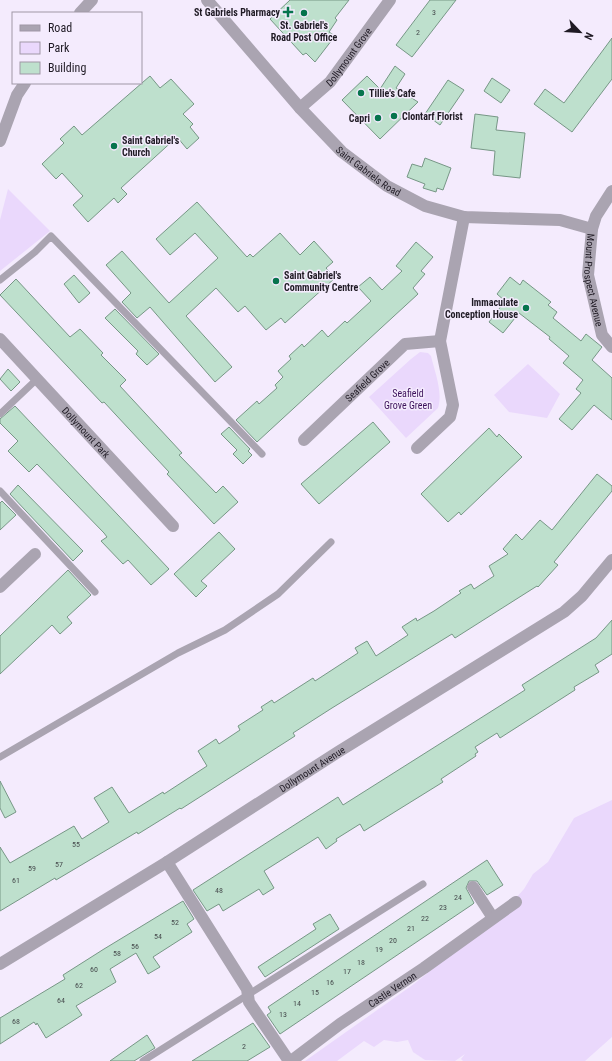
<svg xmlns="http://www.w3.org/2000/svg" width="612" height="1061" font-family="'Roboto Condensed',sans-serif">
	<style>
		.green { fill: #ead8fc }
		.building { fill: #bee0cd; stroke: #779786 }
		.lines { fill: none; stroke-linecap: round; stroke-linejoin: round }
		.service { stroke: #aaa4b1; stroke-width: 7 }
		.minor { stroke: #aaa4b1; stroke-width: 12 }
		.poi-dot { fill: #06744d; stroke: #f4ebfd; stroke-width: 1.5 }
		.labels { text-anchor: middle; dominant-baseline: central; stroke-width: 3; stroke-linejoin: round; paint-order: stroke }
		.number-label { font-size: 8px; fill: #474c4e }
		.poi-label { font-size: 10px; font-weight: bold; fill: #1f1a24; stroke: #f4ebfd; text-anchor: start }
		.street-label { font-size: 10px; fill: #1f1a24; stroke: #f4ebfd }
		.park-label { font-size: 10px; fill: #3d125b; stroke: #f4ebfd }
	</style>
	<rect width="100%" height="100%" fill="#f4ebfd"/>
	<!-- green -->
	<path class="green" d="M8,189L50,231L0,271V220Z
		M420,352L428,353L431,356C435,373 443,392 438,408L406,438L369,397L411,359Z
		M528,364L560,394L547,418L509,412L494,395Z
		M612,800V1037L585,1061H463L461,1059L465,1054L455,1061L425,1060L413,1052L408,1040L397,1042L384,1040L374,1047L364,1041L337,1061H305L414,984L505,910L524,889L533,874L548,862L574,818Z"/>
	<!-- building -->
	<path class="building" d="M290,0H349L335,18L337,20L329,32L335,36L315,62L306,53L303,55L270,19Z
		M430,0H456L412,57L396,45Z
		M612,38V79L572,132L534,104L545,89L564,103Z
		M395,66L405,74L396,88L418,102L380,139L342,100L367,76L380,89Z
		M150,76L160,88L171,79L194,104L183,114L193,124L190,127L199,138L187,149L177,137L121,188L127,194L118,203L114,198L88,222L73,205L83,196L62,173L56,179L42,164L64,143L60,139L74,126L82,135Z
		M492,78L510,90L501,103L484,91Z
		M448,80L464,90L440,125L425,114Z
		M475,114L498,117L496,130L525,133L520,178L493,175L495,151L471,148Z
		M425,158L451,168L443,190L437,188L436,192L423,188L425,184L407,177L412,164L422,167Z
		M197,202L247,257L250,254L253,257L280,233L300,255L314,241L333,262L326,268L335,278L285,323L281,318L266,330L245,306L238,312L216,288L186,316L232,367L215,382L150,307L137,318L122,302L131,293L106,265L122,251L169,303L218,258L195,233L170,255L156,239Z
		M416,242L433,257L421,271L425,274L413,288L418,294L257,442L236,420L257,401L259,404L277,388L275,385L283,377L278,371L291,359L289,356L302,344L304,347L322,330L328,337L345,321L347,323L371,301L358,287L370,277L382,290L402,271L396,266Z
		M74,275L90,293L79,303L64,284Z
		M510,277L520,285L523,280L551,302L548,305L557,312L553,318L581,341L586,334L602,347L592,360L612,378V420L594,405L572,430L559,419L581,393L576,389L583,380L563,363L569,356L549,339L550,337L519,313L503,333L489,322L505,301L497,294Z
		M16,279L70,337L80,329L103,353L101,355L126,380L120,386L182,453L179,455L216,493L223,486L238,502L214,524L167,474L169,472L116,415L104,402L102,403L0,295Z
		M115,309L159,354L147,365L136,354L138,351L105,318Z
		M8,369L20,382L11,391L0,379Z
		M15,406L169,569L151,585L128,560L123,564L101,541L107,537L104,533L37,464L29,472L8,451L18,441L0,423V419Z
		M373,422L390,442L319,504L301,484Z
		M229,427L250,449L248,451L252,455L243,464L233,454L237,450L221,434Z
		M489,428L497,437L499,434L522,457L461,515L459,512L448,522L421,494Z
		M597,474L612,486V491L554,562L558,565L538,587L537,586L455,638L452,634L332,708L293,733L295,736L181,809L180,808L138,834L137,832L56,880L55,878L0,911V847L10,863L74,826L82,839L109,822L94,798L112,787L129,813L163,792L164,794L207,766L198,751L216,739L219,744L240,730L238,726L263,710L261,707L272,700L274,703L313,678L315,681L358,653L355,648L367,641L376,656L408,635L402,627L416,618L417,621L434,611L461,593L459,591L471,584L474,589L494,576L489,566L508,554L503,549L516,534L522,540L540,520L552,530Z
		M18,485L83,551L73,561L10,494Z
		M2,501L16,515L0,530V503Z
		M219,532L235,549L201,581L207,586L196,597L174,574Z
		M68,570L91,595L67,617L72,623L60,634L52,625L0,674V636Z
		M612,620V654L595,665L599,672L574,687L575,690L500,738L497,733L475,747L478,752L475,754L476,756L441,779L443,782L364,831L360,824L336,839L337,841L326,849L318,837L264,871L274,888L263,895L259,889L223,911L219,904L207,911L193,890L338,797L343,805L525,690L522,685L596,638Z
		M0,781L16,812L5,818L0,808Z
		M487,860L503,885L487,895L477,881H469L466,888L474,903L473,904L280,1034L267,1015L271,1012L268,1007Z
		M183,901L194,919L187,924L192,932L153,957L160,967L148,974L136,953L110,969L116,982L76,1006L82,1015L46,1038L37,1023L36,1025L34,1022L0,1044V1018L65,979L63,975L104,949Z
		M330,914L339,929L265,977L258,967L316,929L313,924Z
		M253,1023L270,1047L247,1061H192Z
		M147,1035L155,1048L134,1061H110Z"/>
	<g class="lines">
		<!-- service -->
		<path class="service" d="M0,280L35,252L51,236L262,454
			M0,414L37,379
			M0,491L95,592
			M0,757L178,653L225,630L278,594L331,542
			M143,1061L423,884"/>
		<!-- minor -->
		<g class="minor">
			<path id="s1" d="M207,0L300,108L342,152L387,186L425,206L464,217L560,220L592,229"/>
			<path d="M80,13L92,0"/>
			<path id="s2" d="M300,108L330,82L390,0"/>
			<path d="M0,141L17,95L25,83"/>
			<path id="s3" d="M612,191L596,216L592,229L588,275L602,335L612,347"/>
			<path id="s4" d="M0,339L173,526"/>
			<path id="s5" d="M304,440L405,344L440,341"/>
			<path d="M417,448L450,417L453,405L440,341L464,217"/>
			<path d="M0,587L35,554"/>
			<path d="M167,862L247,989L249,1002L289,1061"/>
			<path d="M473,887L493,918"/>
			<path id="s6" d="M0,964L167,862L338,752L564,612L582,596L612,560"/>
			<path id="s7" d="M291,1061L340,1024L424,968L516,902"/>
		</g>
	</g>
	<!-- markers -->
	<g class="poi-dot">
		<path d="M286 6h4v4h4v4h-4v4h-4v-4h-4v-4h4z"/>
		<circle cx="304" cy="13" r="4"/>
		<circle cx="361" cy="93" r="4"/>
		<circle cx="394" cy="116" r="4"/>
		<circle cx="378" cy="118" r="4"/>
		<circle cx="114" cy="146" r="4"/>
		<circle cx="276" cy="281" r="4"/>
		<circle cx="526" cy="308" r="4"/>
	</g>
	<g class="labels">
		<!-- number labels -->
		<g class="number-label">
			<text x="434" y="12">3</text>
			<text x="418" y="32">2</text>
			<text x="76" y="844">55</text>
			<text x="59" y="864">57</text>
			<text x="32" y="868">59</text>
			<text x="16" y="880">61</text>
			<text x="219" y="890">48</text>
			<text x="458" y="897">24</text>
			<text x="443" y="907">23</text>
			<text x="425" y="918">22</text>
			<text x="175" y="922">52</text>
			<text x="411" y="928">21</text>
			<text x="158" y="936">54</text>
			<text x="393" y="940">20</text>
			<text x="135" y="946">56</text>
			<text x="379" y="949">19</text>
			<text x="117" y="953">58</text>
			<text x="361" y="962">18</text>
			<text x="94" y="969">60</text>
			<text x="347" y="971">17</text>
			<text x="330" y="982">16</text>
			<text x="79" y="985">62</text>
			<text x="315" y="992">15</text>
			<text x="61" y="1000">64</text>
			<text x="297" y="1003">14</text>
			<text x="283" y="1014">13</text>
			<text x="16" y="1021">68</text>
			<text x="244" y="1046">2</text>
		</g>
		<!-- poi labels -->
		<g class="poi-label">
			<text x="280" y="12" text-anchor="end">St Gabriels Pharmacy</text>
			<text x="304" y="25" text-anchor="middle">St. Gabriel's<tspan x="304" dy="12">Road Post Office</tspan></text>
			<text x="369" y="93">Tillie's Cafe</text>
			<text x="402" y="116">Clontarf Florist</text>
			<text x="370" y="118" text-anchor="end">Capri</text>
			<text x="122" y="140">Saint Gabriel's<tspan x="122" dy="12">Church</tspan></text>
			<text x="284" y="275">Saint Gabriel's<tspan x="284" dy="12">Community Centre</tspan></text>
			<text x="518" y="302" text-anchor="end">Immaculate<tspan x="518" dy="12">Conception House</tspan></text>
		</g>
		<!-- street labels -->
		<g class="street-label">
			<text stroke="none"><textPath href="#s2" startOffset="71">Dollymount Grove</textPath></text>
			<text stroke="none"><textPath href="#s1" startOffset="236">Saint Gabriels Road</textPath></text>
			<text stroke="none"><textPath href="#s3" startOffset="95">Mount Prospect Avenue</textPath></text>
			<text stroke="none"><textPath href="#s5" startOffset="87">Seafield Grove</textPath></text>
			<text stroke="none"><textPath href="#s4" startOffset="127">Dollymount Park</textPath></text>
			<text stroke="none"><textPath href="#s6" startOffset="368">Dollymount Avenue</textPath></text>
			<text stroke="none"><textPath href="#s7" startOffset="124">Castle Vernon</textPath></text>
		</g>
		<!-- park labels -->
		<g class="park-label">
			<text x="408" y="393">Seafield<tspan x="408" dy="12">Grove Green</tspan></text>
		</g>
	</g>
	<!-- legend -->
	<rect x="12" y="12" width="130" height="72" fill="#f4ebfd" stroke="#9f97a6"/>
	<rect x="20" y="25" width="20" height="6" fill="#aaa4b1" stroke="#9f97a6"/>
	<text x="48" y="32" font-size="12" fill="#1f1a24">Road</text>
	<rect x="20" y="42" width="20" height="12" fill="#ead8fc" stroke="#9f97a6"/>
	<text x="48" y="52" font-size="12" fill="#1f1a24">Park</text>
	<rect x="20" y="62" width="20" height="12" fill="#bee0cd" stroke="#9f97a6"/>
	<text x="48" y="72" font-size="12" fill="#1f1a24">Building</text>
	<!-- north arrow -->
	<g transform="translate(580 32) rotate(115)" stroke="#f4ebfd" stroke-width="3" paint-order="stroke">
	<path d="M0-3L7 15L0 10L-7 15Z" fill="#1f1a24"/>
	<text y="-6" font-size="11" font-weight="bold" text-anchor="middle" fill="#1f1a24">N</text>
	</g>
</svg>
